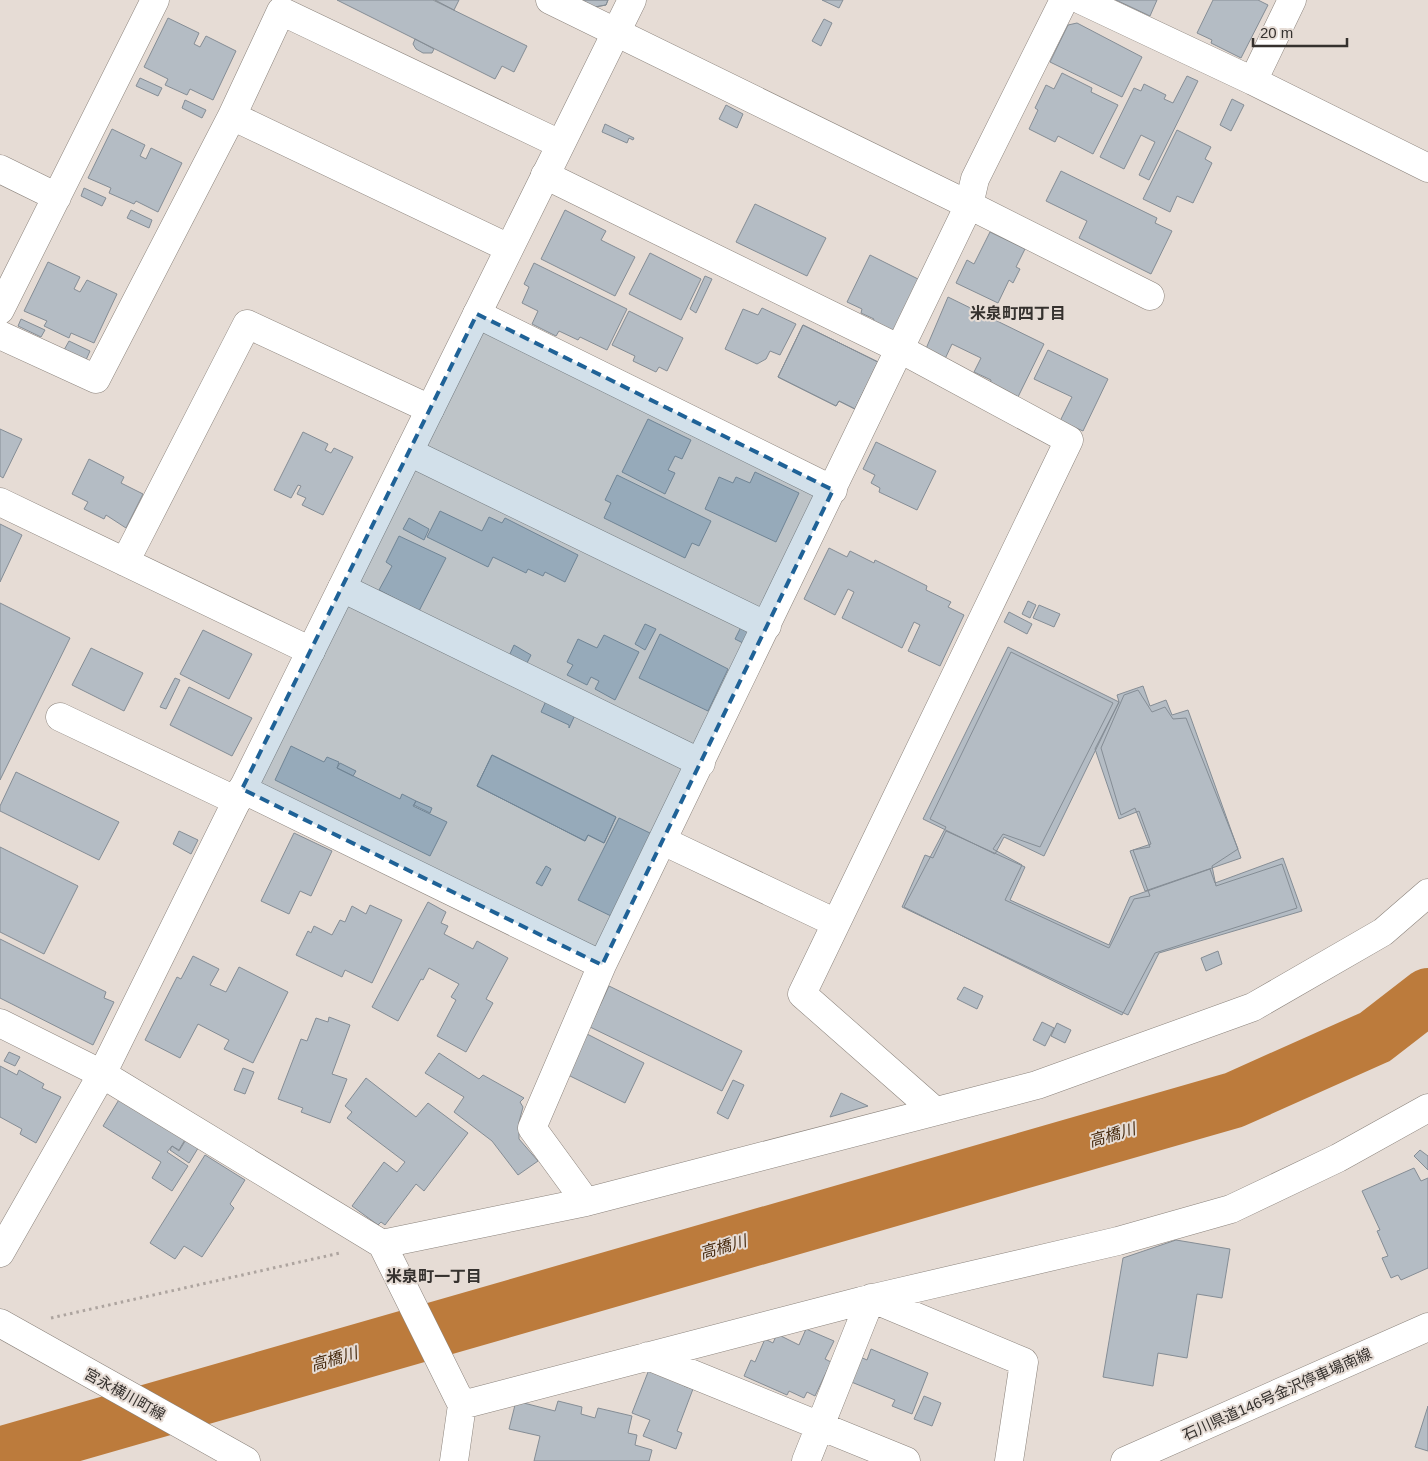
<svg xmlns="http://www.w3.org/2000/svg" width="1428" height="1461" font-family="Helvetica,'Noto Sans JP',sans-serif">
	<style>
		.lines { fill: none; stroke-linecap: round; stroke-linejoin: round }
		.river { stroke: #bc7b3c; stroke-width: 56 }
		.building { fill: #b4bcc4; stroke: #858d95 }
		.minor-casing { stroke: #8b837c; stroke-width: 29 }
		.tertiary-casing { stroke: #8b837c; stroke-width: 29 }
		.secondary-casing { stroke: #8b837c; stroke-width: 29 }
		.path { stroke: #ada49f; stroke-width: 3; stroke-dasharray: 2.5 4; stroke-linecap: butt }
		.minor { stroke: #fff; stroke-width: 28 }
		.tertiary { stroke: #fff; stroke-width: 28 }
		.secondary { stroke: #fff; stroke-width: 28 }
		.marked { fill: #1f6297; fill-opacity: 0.2; stroke: #1f6297; stroke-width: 4; stroke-dasharray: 10 6; stroke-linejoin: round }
		.labels { text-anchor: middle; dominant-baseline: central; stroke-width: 4; stroke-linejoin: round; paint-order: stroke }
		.street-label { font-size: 15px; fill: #35312e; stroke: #e6dcd5 }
		.neighbourhood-label { font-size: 16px; font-weight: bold; fill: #35312e; stroke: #e6dcd5 }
		.water-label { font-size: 16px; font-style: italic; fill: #4a2e13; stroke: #e6dcd5 }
	</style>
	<rect width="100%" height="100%" fill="#e6dcd5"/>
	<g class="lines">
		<!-- river -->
		<path class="river" d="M0,1455L1234,1100L1375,1037L1428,996"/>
	</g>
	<!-- building -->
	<path class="building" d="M337,0H433L527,46L514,72L502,66L495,79Z
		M435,0H459L454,10Z
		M581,0H608L606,5L595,7Z
		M581,0H608L606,5L595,7Z
		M822,0H843L839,8Z
		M1116,0H1157L1150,16Z
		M1213,0H1258L1268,5L1241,58L1211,43L1212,40L1197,33Z
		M168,18L199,33L194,44L200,47L206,36L236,51L213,100L190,89L187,95L165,85L168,79L144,67Z
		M824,19L832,23L821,46L812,41Z
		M1077,23L1142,57L1122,97L1050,62L1068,25Z
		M415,39L434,49L432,53H423L416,49L413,44Z
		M1062,73L1092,88L1091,92L1118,105L1093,154L1058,136L1055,142L1029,129L1038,110L1035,108L1046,85L1054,89Z
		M1187,76L1198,81L1149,180L1139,175L1155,142L1141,135L1124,169L1100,157L1134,88L1141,91L1144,84L1166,95L1164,99L1173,103Z
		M140,78L162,88L158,96L136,86Z
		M1232,99L1244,105L1231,131L1220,125Z
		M185,100L206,110L202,118L182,108Z
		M726,105L743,114L737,128L719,119Z
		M605,124L634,138L633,140L629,138L627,143L602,132Z
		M112,129L145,145L140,156L146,159L151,148L182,163L158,212L136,201L134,204L109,193L111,188L88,178Z
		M1177,130L1211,147L1205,159L1212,163L1193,203L1177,196L1170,212L1143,199Z
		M1061,171L1157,218L1155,223L1172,231L1151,274L1079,238L1087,221L1046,201Z
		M84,188L106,198L102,206L81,196Z
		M755,204L826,238L807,276L736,242Z
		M131,210L152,220L149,228L127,218Z
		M565,210L606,231L601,240L635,257L615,296L541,259Z
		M990,232L1025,249L1016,267L1020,269L1013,283L1009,280L998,303L956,283L967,260L974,264Z
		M650,253L701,279L681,320L629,294Z
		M870,255L924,282L898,334L873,321L874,319L861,313L862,309L847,302Z
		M48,262L80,277L74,289L80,292L87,280L117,294L94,343L71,333L69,338L44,326L47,321L24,311Z
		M534,263L627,309L607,350L580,337L578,340L559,331L556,336L532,324L538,311L522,303L529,287L524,284Z
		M705,276L712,279L696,313L690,309Z
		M948,297L1044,344L1017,399L990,385L991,380L974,372L981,358L952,344L944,361L925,351Z
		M762,308L796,324L780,355L770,351L766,359L757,364L725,349L743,309L758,315Z
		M629,311L683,338L667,371L659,367L656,372L633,361L635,356L612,345Z
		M21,319L45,330L41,337L18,326Z
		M803,325L878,362L855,409L839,401L836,406L778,377Z
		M803,325L878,362L855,409L839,401L836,406L778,377Z
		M69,341L90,351L86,360L64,350Z
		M1048,350L1108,379L1083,431L1060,421L1072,397L1034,379Z
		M648,419L691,440L682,459L675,456L668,470L675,473L665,494L622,472Z
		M0,429L22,439L3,478L0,476Z
		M303,432L328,444L325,450L331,453L334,448L353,457L323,515L302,505L306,498L297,494L301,486L298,485L291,498L274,490Z
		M876,442L936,471L917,510L879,492L880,488L871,483L875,475L863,469Z
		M89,459L124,477L121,483L143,494L126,528L106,515L104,519L84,509L88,502L72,494Z
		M755,472L799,493L776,542L705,509L719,477L733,483L736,477L750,483Z
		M617,475L711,521L699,546L692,543L685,558L604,518L611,503L605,500Z
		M440,511L482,531L489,517L502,523L505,518L578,555L565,582L545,572L543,576L528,569L526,573L493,557L488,567L427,537Z
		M409,518L429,529L424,540L403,529Z
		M0,524L22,535L0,582Z
		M399,536L446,558L419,611L379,590L392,566L386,562Z
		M829,548L847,557L850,551L874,563L875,560L927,586L926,590L951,602L948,607L964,615L940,666L908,651L920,625L914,622L902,648L842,618L854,592L848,589L835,615L804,599Z
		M1028,601L1036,605L1030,618L1022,614Z
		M0,603L70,638L0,780Z
		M1039,605L1060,614L1054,627L1033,618Z
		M1009,612L1032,624L1027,634L1004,622Z
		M645,624L656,629L645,650L635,644Z
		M741,627L749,631L743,643L735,639Z
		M203,630L252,654L229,699L180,674Z
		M660,634L728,669L708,711L639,678Z
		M604,635L639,652L615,700L595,689L599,681L591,677L587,685L567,675L573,665L567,662L578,639L597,648Z
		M514,645L531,655L526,665L509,656Z
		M1008,647L1119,702L1044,856L1004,837L995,854L923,819Z
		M91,648L143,673L124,711L72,685Z
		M1011,652L1113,703L1040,847L1003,834L993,849L1022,865L1005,900L1109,948L1134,899L1150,896L1133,850L1150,847L1135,808L1121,815L1101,748L1124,695L1138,690L1152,712L1165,707L1173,719L1186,718L1238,849L1212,866L1216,886L1282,864L1297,908L1155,953L1122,1015L904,907L946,827L930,819Z
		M175,678L180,680L166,709L160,707Z
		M1143,686L1150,706L1166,700L1172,715L1188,710L1241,858L1145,891L1130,851L1151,844L1139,811L1119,819L1095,749L1119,702L1117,695Z
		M189,687L252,718L232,756L170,725Z
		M546,701L575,715L569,728V725L541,712Z
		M291,746L324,762L327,757L339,762L337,768L400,799L402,794L416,801L413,806L447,822L430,856L275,780Z
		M492,755L616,817L604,843L588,835L585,841L477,786Z
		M492,755L616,817L604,843L588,835L585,841L477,786Z
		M340,763L356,771L353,776L337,768Z
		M16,772L119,822L99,860L0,811V806Z
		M416,801L432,808L430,813L414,805Z
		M619,818L652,834L611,916L578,900Z
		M179,831L198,840L191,854L173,844Z
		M946,831L1025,867L1010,900L1109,945L1130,897L1210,869L1215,883L1283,858L1302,911L1159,953L1128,1015L902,907L925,855L933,858Z
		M294,833L332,851L311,896L300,891L289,914L261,901Z
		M0,847L78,886L44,954L0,932Z
		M546,866L551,869L542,886L536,883Z
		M428,902L446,912L441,923L448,926L444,934L473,949L477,941L508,958L486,999L493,1003L466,1052L437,1036L456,1000L451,997L459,984L429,968L423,980L421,979L398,1021L372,1007Z
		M370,905L402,920L372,983L345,970L342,977L296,955L308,931L311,933L314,926L332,935L340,920L345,922L352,906L366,914Z
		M0,939L106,992L104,998L114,1002L93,1045L0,998Z
		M1218,951L1222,964L1206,971L1201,958Z
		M193,956L219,969L210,985L226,992L239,967L288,992L253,1063L224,1049L229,1040L198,1024L180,1058L145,1040L177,977L181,979Z
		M609,986L742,1051L722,1091L590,1027Z
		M964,987L983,996L977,1009L957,999Z
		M329,1017L350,1025L332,1074L347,1079L330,1123L301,1112L303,1108L278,1099L301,1039L307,1041L316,1018L328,1022Z
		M1042,1022L1054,1028L1045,1046L1033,1040Z
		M1057,1023L1071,1030L1065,1043L1051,1036Z
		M587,1034L644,1063L625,1103L568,1075Z
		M9,1052L20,1057L15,1066L4,1061Z
		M439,1053L479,1079L483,1075L524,1098L520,1102L523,1107L519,1122V1139L538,1161L518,1175L492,1141L454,1112L464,1097L425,1073Z
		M0,1066L17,1075L19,1070L44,1084L42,1088L61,1097L36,1143L20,1134L22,1129L0,1117Z
		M243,1068L254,1072L245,1094L234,1090Z
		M366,1078L416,1117L428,1103L468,1133L424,1191L416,1184L385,1225L381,1222L378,1225L352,1206L384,1162L397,1172L405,1162L347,1118L352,1112L345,1106Z
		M733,1080L744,1085L728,1119L717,1113Z
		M841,1093L868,1106L830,1117Z
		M120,1098L186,1138L179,1150L172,1146L167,1152L188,1166L172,1191L152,1178L161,1162L103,1126Z
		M187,1138L200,1145L189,1163L170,1150L172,1146L179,1151Z
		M1420,1150L1428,1156V1170L1414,1156Z
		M205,1155L245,1180L230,1204L234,1208L202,1257L184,1246L175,1259L150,1243Z
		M1414,1168L1421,1181L1428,1178V1268L1401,1280L1398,1275L1391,1278L1382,1258L1388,1256L1377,1231L1380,1230L1362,1191Z
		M1176,1240L1230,1249L1222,1298L1197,1294L1187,1358L1158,1353L1153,1386L1103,1377L1123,1258Z
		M806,1329L834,1341L825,1359L831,1362L815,1396L807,1392L804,1398L789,1391L787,1395L744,1376L751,1360L755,1362L765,1339L773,1343L777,1334L799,1345Z
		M871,1349L928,1373L912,1414L892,1406L895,1400L849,1381L858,1356L867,1360Z
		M650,1367L686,1381L684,1386L693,1389L677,1431L682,1433L676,1449L643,1436L650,1420L632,1413Z
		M924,1396L941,1403L932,1426L914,1419Z
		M516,1401L555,1411L558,1401L582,1407L581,1414L595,1418L598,1408L632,1416L628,1433L637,1435L635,1445L652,1450L649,1461H534L540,1436L509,1429Z
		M1428,1406V1451L1415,1447Z"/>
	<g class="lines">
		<defs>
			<path id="minor" d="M550,0L969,205L602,965L532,1128L586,1202
				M1064,0L975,179L969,205L1150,296
				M1081,0L1253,81
				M1292,0L1253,81L1428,168
				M0,169L57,197
				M545,175L900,349L1069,440L802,994L935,1111
				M509,248L232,116L281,11L560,144
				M0,310L155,0
				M477,314L833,490
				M0,335L96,379L232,116
				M409,452L767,626
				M0,502L311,651
				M125,562L247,324L430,409
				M342,588L701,763
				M60,717L237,801
				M242,789L602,965
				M663,841L836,923
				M0,1023L102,1074L382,1244L462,1405L454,1461
				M382,1244L586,1202L1037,1085L1253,1007L1383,932L1428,893
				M648,1356L906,1461
				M462,1405L861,1301L1118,1241L1231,1209L1338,1158L1428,1108
				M806,1461L871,1298L1024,1362L1009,1461"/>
			<path id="tertiary" d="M0,1253L102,1074L632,0"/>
			<path id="secondary" d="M0,1323L246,1461
				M1125,1461L1428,1327"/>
		</defs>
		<!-- minor casing -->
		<use href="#minor" class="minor-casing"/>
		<!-- tertiary casing -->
		<use href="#tertiary" class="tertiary-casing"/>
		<!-- secondary casing -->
		<use href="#secondary" class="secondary-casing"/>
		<!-- path -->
		<path class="path" d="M51,1318L340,1253"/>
		<!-- minor -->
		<use href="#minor" class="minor"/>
		<!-- tertiary -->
		<use href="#tertiary" class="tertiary"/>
		<!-- secondary -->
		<use href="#secondary" class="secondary"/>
	</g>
	<!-- marked area -->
	<path class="marked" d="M477,314L833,490L602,965L242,789Z"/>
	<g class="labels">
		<!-- street labels -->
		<g class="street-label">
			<text transform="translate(125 1394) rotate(29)">宮永横川町線</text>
			<text transform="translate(1277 1394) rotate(-24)">石川県道146号金沢停車場南線</text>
		</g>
		<!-- neighbourhood labels -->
		<g class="neighbourhood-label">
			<text x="1018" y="313">米泉町四丁目</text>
			<text x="434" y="1276">米泉町一丁目</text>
		</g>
		<!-- water labels -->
		<g class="water-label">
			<text transform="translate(1112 1135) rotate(-16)">高橋川</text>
			<text transform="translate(723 1247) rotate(-16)">高橋川</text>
			<text transform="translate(334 1359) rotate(-16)">高橋川</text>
		</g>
	</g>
	<!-- scale -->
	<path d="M1253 38v8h94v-8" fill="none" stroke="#35312e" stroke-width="2.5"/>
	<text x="1260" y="38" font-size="15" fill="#35312e" stroke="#e6dcd5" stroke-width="4" paint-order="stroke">20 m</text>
</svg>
